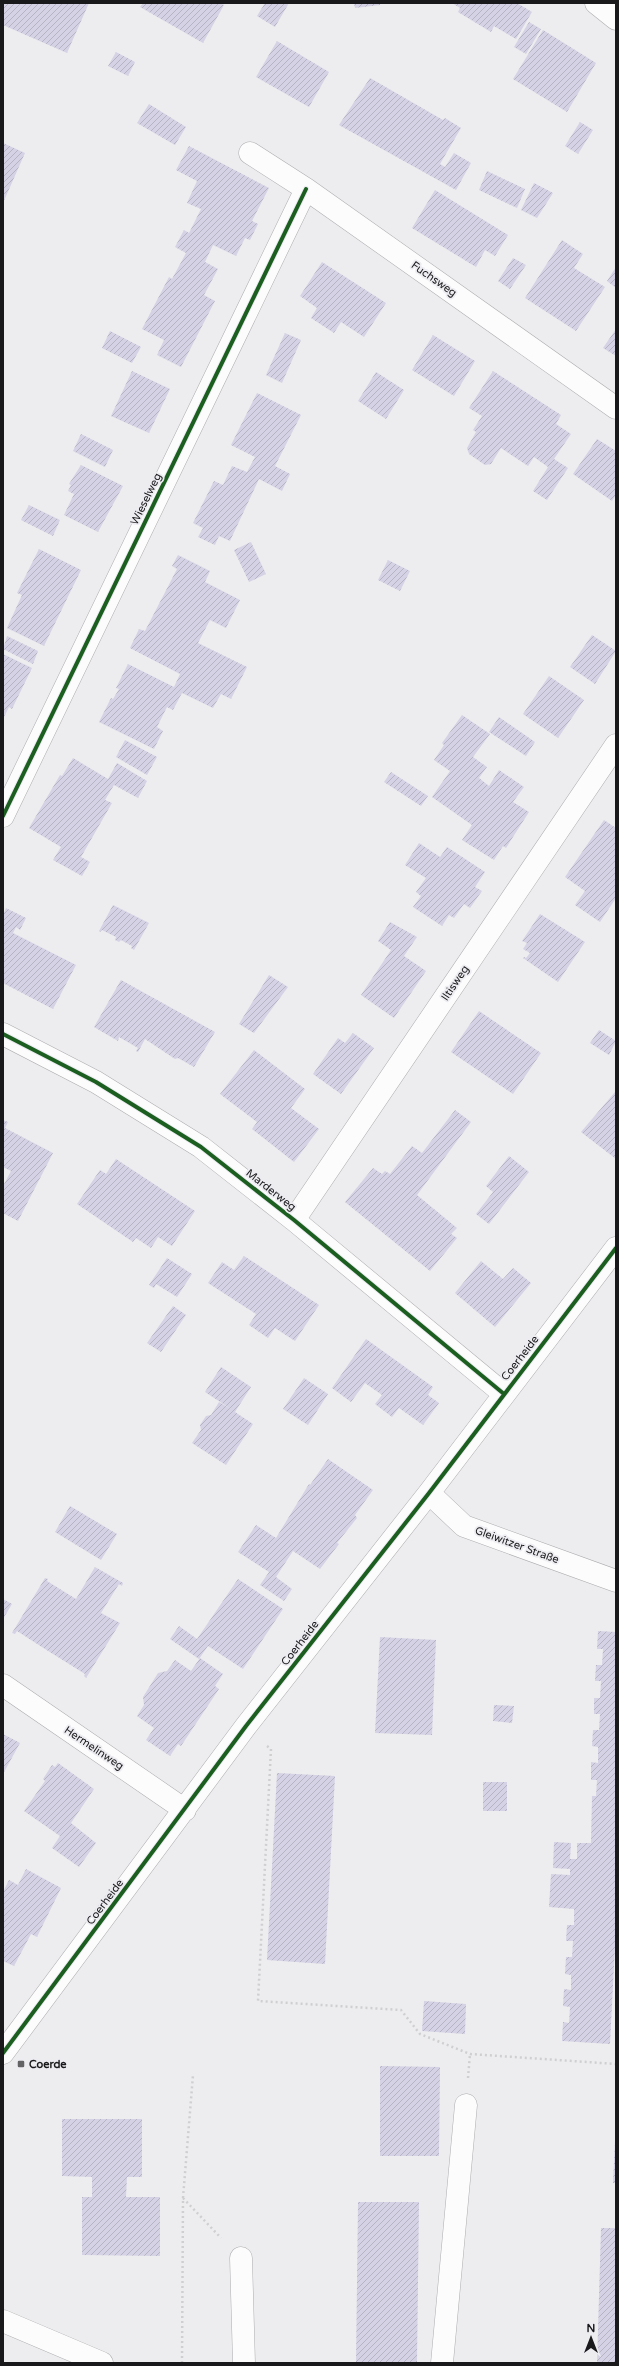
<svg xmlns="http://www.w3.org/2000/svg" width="619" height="2366" font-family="'Varela Round',sans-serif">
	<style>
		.building { fill: url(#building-hatch) }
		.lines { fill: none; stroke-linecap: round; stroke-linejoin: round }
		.minor-casing { stroke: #adadaf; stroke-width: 23 }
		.path { stroke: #cfcfd0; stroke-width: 2.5; stroke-dasharray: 2 3; stroke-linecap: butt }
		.minor { stroke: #fcfcfd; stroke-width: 22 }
		.cycleway-casing { stroke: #ececf1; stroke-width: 6 }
		.cycleway { stroke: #1b5e20; stroke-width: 4 }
		.poi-dot { fill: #636366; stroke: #ececf1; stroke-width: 1.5 }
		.labels { text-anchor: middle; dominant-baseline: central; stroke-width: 3.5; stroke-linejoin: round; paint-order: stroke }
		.street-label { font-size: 11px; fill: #19191b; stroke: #ececf1 }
		.poi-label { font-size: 11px; font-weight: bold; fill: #19191b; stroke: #ececf1; text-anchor: start }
	</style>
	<defs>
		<pattern id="building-hatch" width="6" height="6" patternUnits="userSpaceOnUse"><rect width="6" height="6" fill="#d4d2e4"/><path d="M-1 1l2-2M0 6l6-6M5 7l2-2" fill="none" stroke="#b5b4c3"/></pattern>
	</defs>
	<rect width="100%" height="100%" fill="#ededf0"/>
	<!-- building -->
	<path class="building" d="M3,3H89L67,53L3,25Z
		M143,3H220L224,5L203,43L140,7Z
		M265,3H289L275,27L257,16Z
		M354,3H380V5L355,8Z
		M452,3H517L532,12L516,39L494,26L491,32L458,12L460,8Z
		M529,22L541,29L526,54L514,47Z
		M543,30L596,63L567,112L513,79Z
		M277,41L329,72L309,107L256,77Z
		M116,52L135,62L128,76L108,66Z
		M370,78L443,120L445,118L461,128L440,164L445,167L454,153L471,163L456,190L339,125Z
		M149,104L186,127L175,145L137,123Z
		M580,122L593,130L578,154L565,146Z
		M3,143L25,153L3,203Z
		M189,146L269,188L252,221L258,224L250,240L245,238L236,256L213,245L205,262L218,269L204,295L215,301L181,367L157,355L164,340L142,329L169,277L172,279L186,253L175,247L184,230L189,233L201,209L187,203L197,181L176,170Z
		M487,171L525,189L517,208L479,190Z
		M534,183L553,193L537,218L521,210Z
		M435,190L508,235L495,256L485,250L476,267L412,228Z
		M562,240L583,254L574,268L605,287L576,331L525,298Z
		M513,258L526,265L510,289L498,281Z
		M322,262L386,303L364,337L341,322L334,333L311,318L317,308L300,296Z
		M616,267V288L607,281Z
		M616,329V356L603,348Z
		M110,331L141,347L132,363L102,348Z
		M285,333L301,340L282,383L266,375Z
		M433,335L475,361L454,396L412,370Z
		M132,371L170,389L149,433L111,416Z
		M493,371L561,415L556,424L571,434L554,459L568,468L547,500L533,491L548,467L534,457L528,466L501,448L491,464L485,465L469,454L467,448L476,432L473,430L482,416L469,408Z
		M376,372L404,390L386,419L358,401Z
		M257,393L301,415L275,466L290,474L282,491L259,479L230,541L219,536L215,545L198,537L203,528L193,523L214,481L223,485L232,466L247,472L255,457L231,445Z
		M81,434L113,450L105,467L73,451Z
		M597,439L616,451V495L612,501L573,474Z
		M81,465L123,486L98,532L64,515L74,494L68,491L71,485L69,484Z
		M29,505L60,520L53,536L21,520Z
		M251,542L266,574L249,582L234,550Z
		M39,549L81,570L44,646L7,628L22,595L17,593Z
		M178,555L210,571L205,582L240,600L226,628L210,620L198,643L247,667L231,699L221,694L213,708L182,693L173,710L167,707L157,727L163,731L154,749L99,722L111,698L113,699L119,689L116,688L128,664L174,687L180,674L130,648L139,629L145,631L177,569L172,566Z
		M388,560L410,571L400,591L378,580Z
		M592,635L616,651L595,684L570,667Z
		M7,636L38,651L33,664L3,649Z
		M3,654L32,668L12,709L9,707L3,719Z
		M549,676L584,700L558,738L523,714Z
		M462,715L490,734L473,757L487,767L479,778L489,786L499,770L524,787L513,802L529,812L506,848L503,846L494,860L462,840L472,825L432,797L450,771L434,760L444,745L442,743Z
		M499,717L535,742L526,756L489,732Z
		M125,740L157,757L147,775L116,757Z
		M73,758L108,779L117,763L147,781L138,798L114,785L105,800L112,803L81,857L90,862L82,876L53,860L61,847L29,828L60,775L62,776Z
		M391,772L428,796L421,806L384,782Z
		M604,820L616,828V898L600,922L575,905L585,891L565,877Z
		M419,843L440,857L447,847L485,872L475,887L482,891L470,908L464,904L454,918L449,915L442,926L413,907L421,896L416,892L426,878L405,865Z
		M113,905L149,923L134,950L131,948L132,946L121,940L119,942L115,940L116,937L102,930L100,932L99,931Z
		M6,908L26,918L20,930L16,927L13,933L76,965L53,1009L3,983V915Z
		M540,914L585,942L558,982L523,958L524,957L526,958L530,953L523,949L527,943L522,941Z
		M390,922L417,937L404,956L426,971L394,1018L361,995L391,950L378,941Z
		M269,975L288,987L254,1033L239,1024Z
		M121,980L215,1032L194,1067L178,1058L175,1059L145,1039L138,1052L136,1051L138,1048L119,1037L118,1041L94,1027Z
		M479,1011L541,1053L513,1094L451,1052Z
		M599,1030L616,1041L609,1055L590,1043Z
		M353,1033L374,1048L341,1094L313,1074L338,1038L345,1043Z
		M254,1050L305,1089L291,1108L319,1129L294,1162L252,1129L257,1122L220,1094Z
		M616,1088V1159L581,1132L615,1092Z
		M455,1110L471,1122L417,1195L457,1228L451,1234L457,1238L430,1271L345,1202L373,1168L382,1174L385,1171L390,1174L412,1146L422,1153Z
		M3,1120L8,1122L5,1128L53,1153L18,1221L3,1213V1186L11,1171L3,1167Z
		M509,1156L529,1172L489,1224L476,1214L493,1192L486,1186Z
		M116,1159L195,1211L172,1246L158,1237L151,1248L136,1238L133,1242L77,1204L100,1170L106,1174Z
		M244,1256L319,1305L295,1341L275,1328L268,1338L249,1325L256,1314L208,1283L222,1262L234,1270Z
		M167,1258L192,1274L177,1297L156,1284L154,1288L149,1285Z
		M481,1261L503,1279L513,1268L531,1283L495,1327L455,1293Z
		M173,1306L186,1315L161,1352L147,1343Z
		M366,1339L433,1387L428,1395L439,1403L423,1425L399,1408L392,1417L375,1404L382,1395L365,1383L351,1402L332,1388Z
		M221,1367L251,1387L235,1412L253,1424L226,1465L192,1443L201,1430L200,1425L206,1416L211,1415L219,1402L231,1409L205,1392Z
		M304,1378L328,1394L308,1425L283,1409Z
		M328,1459L373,1490L355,1515L357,1518L337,1543L339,1544L320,1569L293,1551L276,1577L292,1589L284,1601L260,1585L269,1572L238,1552L256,1525L276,1538L309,1484L310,1485Z
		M70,1506L117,1534L101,1560L55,1532Z
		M95,1567L123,1583L122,1586L119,1584L101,1613L120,1623L86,1678L84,1676L85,1674L45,1649L17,1631L15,1634L12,1633L45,1578L48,1579L47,1581L76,1599Z
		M238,1579L283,1609L243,1669L208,1646L199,1659L170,1639L179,1626L197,1639Z
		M3,1599L12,1604L3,1619Z
		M598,1631L616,1632V1927L610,2044L562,2041L563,2022L569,2023L570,2007L563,2006L564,1989L571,1990V1975L565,1974L566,1957H572L573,1941H566L567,1925H574V1909L549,1907L551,1874L570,1875V1869L553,1868L554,1842L571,1843L570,1859H577V1843H591L592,1796H596L597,1780H591V1762L598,1763V1747L592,1746L593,1730H599L600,1714H594V1698H600L601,1681H595L596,1665H602L603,1649H597Z
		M380,1637L436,1640L432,1735L375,1733Z
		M200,1658L223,1674L215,1686L219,1689L181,1746L178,1744L170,1756L146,1740L154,1728L137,1716L144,1705L143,1697L158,1673L167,1671L175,1660L191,1671Z
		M494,1705L514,1706L512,1723L493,1721Z
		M3,1734L20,1743L3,1774Z
		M58,1763L94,1789L71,1823L96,1843L79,1867L52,1848L60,1836L24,1811L45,1781L43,1779L52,1765L55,1767Z
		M277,1773L335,1776L325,1964L267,1960Z
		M483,1782H507V1811H483Z
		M26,1869L61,1888L37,1937L31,1934L14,1966L3,1961V1892L9,1880L18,1885Z
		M424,2001L466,2004L465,2034L422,2031Z
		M380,2066L440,2067L439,2156H380Z
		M62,2119H142V2177H127L126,2197H160V2256L82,2255V2197H92V2177L62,2176Z
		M615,2141H616V2183H613Z
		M358,2202H419L417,2363H356Z
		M601,2228H616V2363H597Z"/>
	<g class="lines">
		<defs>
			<path id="minor" d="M596,3L616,19
				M250,153L306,189L616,408
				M3,816L306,189
				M3,1034L96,1082L201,1147L294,1220L504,1394
				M294,1220L616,745
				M429,1493L464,1526L616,1581
				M3,1685L185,1810
				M3,2053L246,1726L429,1493L616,1248
				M241,2258L244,2363
				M3,2321L102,2363
				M442,2363L466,2105"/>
		</defs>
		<!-- minor casing -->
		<use href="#minor" class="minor-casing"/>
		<!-- path -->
		<path class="path" d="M267,1746L271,1749L258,2001L401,2010L420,2034L470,2054L616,2064
			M468,2078L470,2054
			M183,2198L221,2238
			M182,2363L183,2198L193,2075"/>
		<!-- minor -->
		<use href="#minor" class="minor"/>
		<defs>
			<path id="cycleway" d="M3,816L306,189
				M3,1034L96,1082L201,1147L294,1220L504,1394
				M3,2053L246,1726L429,1493L616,1248"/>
		</defs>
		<!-- cycleway casing -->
		<use href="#cycleway" class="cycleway-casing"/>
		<!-- cycleway -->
		<use href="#cycleway" class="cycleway"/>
	</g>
	<!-- markers -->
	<rect class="poi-dot" x="17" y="2060" width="8" height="8" rx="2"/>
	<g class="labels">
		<!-- street labels -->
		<g class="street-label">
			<text transform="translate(434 279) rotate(35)">Fuchsweg</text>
			<text transform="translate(146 499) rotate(-64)">Wieselweg</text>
			<text transform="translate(455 983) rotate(-56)">Iltisweg</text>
			<text transform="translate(271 1190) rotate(38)">Marderweg</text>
			<text transform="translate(520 1358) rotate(-52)">Coerheide</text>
			<text transform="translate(517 1545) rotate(20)">Gleiwitzer Straße</text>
			<text transform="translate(300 1643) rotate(-52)">Coerheide</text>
			<text transform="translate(94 1748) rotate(34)">Hermelinweg</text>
			<text transform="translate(105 1902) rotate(-53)">Coerheide</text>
		</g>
		<!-- poi labels -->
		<g class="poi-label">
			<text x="29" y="2064">Coerde</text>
		</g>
	</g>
	<!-- border -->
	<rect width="619" height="2366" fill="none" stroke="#19191b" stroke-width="8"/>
	<!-- north arrow -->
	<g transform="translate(591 2338)" stroke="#ececf1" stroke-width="3" paint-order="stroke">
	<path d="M0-3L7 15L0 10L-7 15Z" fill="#19191b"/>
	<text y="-6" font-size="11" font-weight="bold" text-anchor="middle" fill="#19191b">N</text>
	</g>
</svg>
